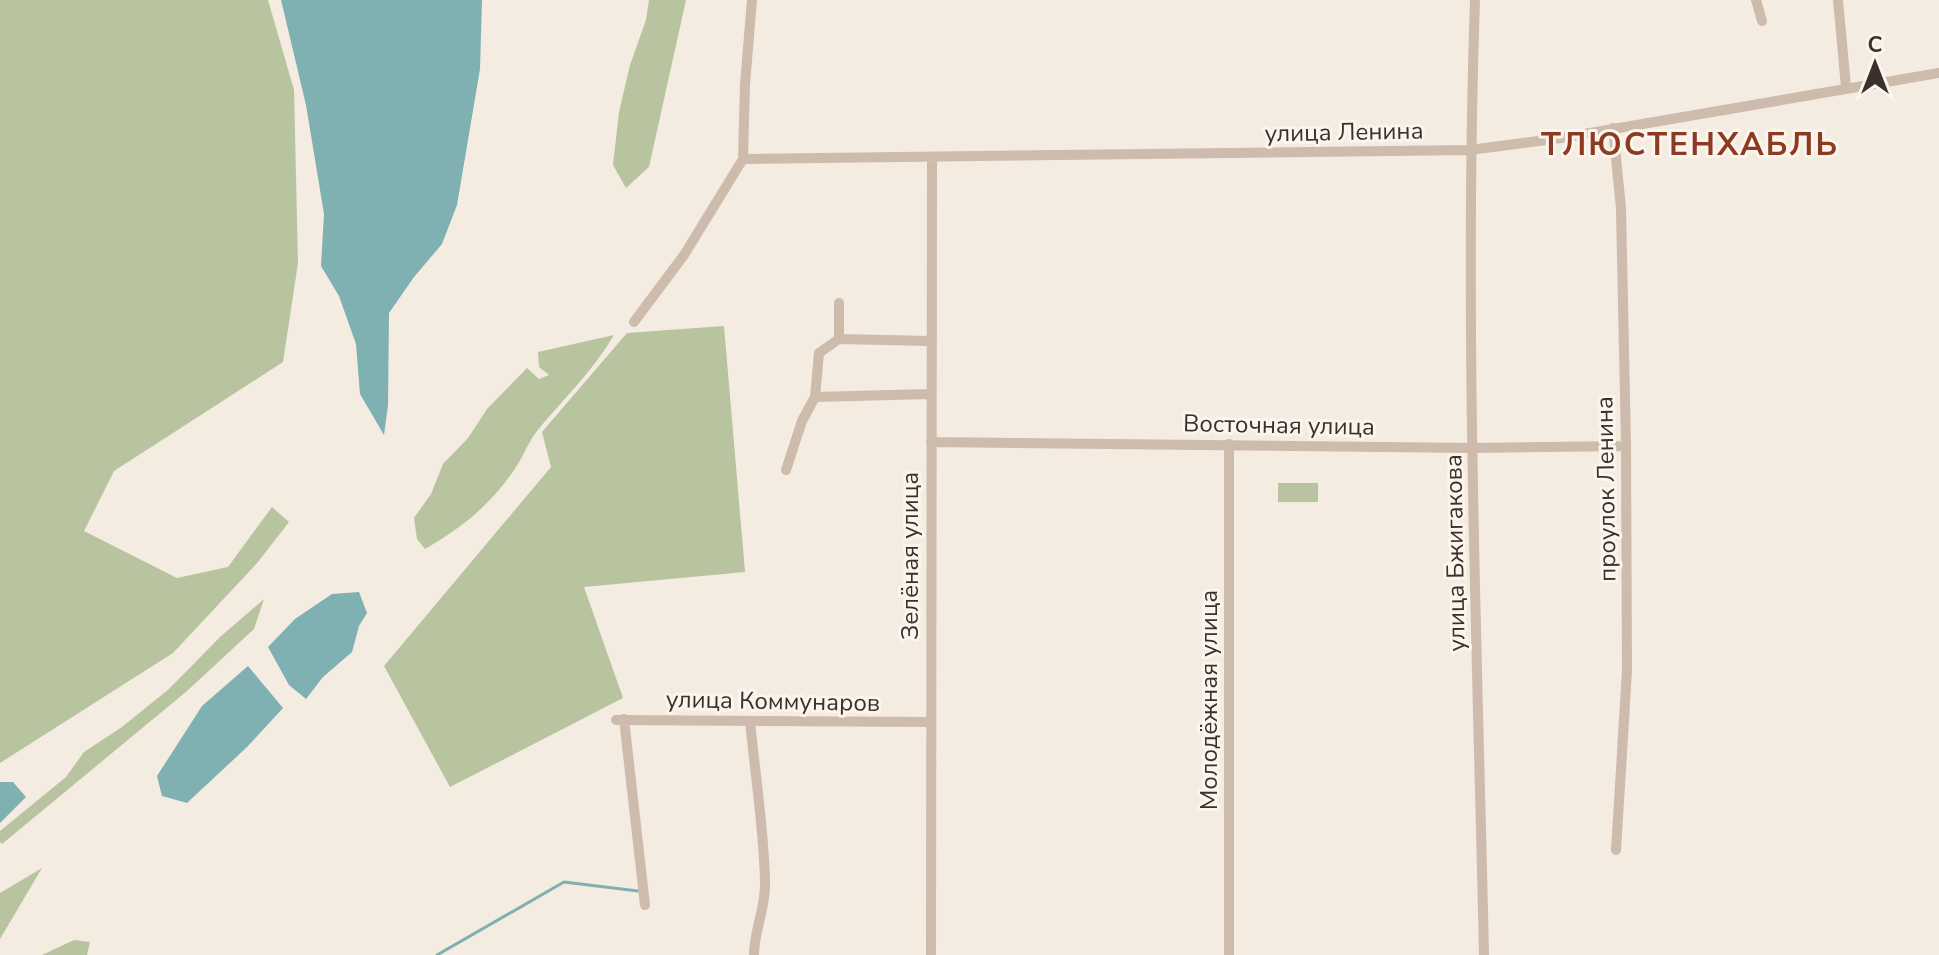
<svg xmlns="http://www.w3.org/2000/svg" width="1939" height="955" font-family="'Nunito Sans',sans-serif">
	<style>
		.green { fill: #b8c4a0 }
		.water { fill: #7fb0b2 }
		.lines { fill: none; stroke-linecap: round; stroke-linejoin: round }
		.stream { stroke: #7fb0b2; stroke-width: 3 }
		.street { stroke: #cdbbac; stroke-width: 10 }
		.labels { text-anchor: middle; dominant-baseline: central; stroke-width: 6; stroke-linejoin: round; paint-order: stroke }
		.street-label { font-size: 24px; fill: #3b302b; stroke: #fbf5ee }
		.district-label { font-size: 32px; font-weight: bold; letter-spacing: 2px; fill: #8c3b22; stroke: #fbf5ee }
	</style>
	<rect width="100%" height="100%" fill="#f4ebe1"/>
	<!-- green -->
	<path class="green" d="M0,0H268L294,90L298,263L283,362L114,471L84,531L177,578L228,567L272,507L289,522L258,562L173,653L0,763Z
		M649,0H686L649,167L626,188L613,165L619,112L630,65L646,20Z
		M724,326L745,572L584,587L623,698L450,787L384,666L551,467L542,432L627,333Z
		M614,335C594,370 563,399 537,431C527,444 522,460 512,473C488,507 461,528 425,549L417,539L414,518L431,494L443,464L468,438L487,409L527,368L539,379L549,375L539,367L538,352Z
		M1278,483H1318V502H1278Z
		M264,599L254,629L187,691L2,844L0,842V831L66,777L84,752L122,727L169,689L220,637Z
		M42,868L0,939V893Z
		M74,940L90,942L87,955H42Z"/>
	<!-- water -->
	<path class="water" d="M281,0H482L480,69L457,205L442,244L414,277L389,313L388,405L384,435L360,394L356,344L339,296L321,266L324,214L306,105Z
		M359,592L367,613L359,626L352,652L323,677L306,699L289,685L268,647L295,619L332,594Z
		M248,666L283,708L247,747L187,803L162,796L157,776L202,706Z
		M0,782H13L26,797L0,823Z"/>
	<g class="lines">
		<!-- stream -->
		<path class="stream" d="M437,955L564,882L638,891"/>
		<!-- street -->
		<path class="street" d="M1475,0C1464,318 1477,637 1484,955
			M1756,0L1762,21
			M1838,0L1846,87
			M1613,128L1621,208L1626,446L1627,671L1616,850
			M743,159L1470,150L1561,138L1939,73
			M839,303V339L930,341
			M634,322L684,255L743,159L745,84L752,0
			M815,397L819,353L839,339
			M931,442L1473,448L1626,446
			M1229,444V955
			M786,470L802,421L815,397L930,394
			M624,719L645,905
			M616,720L930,722
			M750,721C755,774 764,829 765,882C766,908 754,930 754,955
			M931,955L932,158"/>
	</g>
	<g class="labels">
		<!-- street labels -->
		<g class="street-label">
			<text transform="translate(1344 132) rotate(-1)">улица Ленина</text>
			<text transform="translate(1279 425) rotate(1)">Восточная улица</text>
			<text transform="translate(1606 489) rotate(-91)">проулок Ленина</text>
			<text transform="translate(1455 553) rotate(-91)">улица Бжигакова</text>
			<text transform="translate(910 556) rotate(-90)">Зелёная улица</text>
			<text transform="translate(1209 700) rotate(-90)">Молодёжная улица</text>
			<text transform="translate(773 701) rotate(1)">улица Коммунаров</text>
		</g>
		<!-- district labels -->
		<g class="district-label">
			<text x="1690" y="144">ТЛЮСТЕНХАБЛЬ</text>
		</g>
	</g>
	<!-- north arrow -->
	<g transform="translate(1875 64)" stroke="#fbf5ee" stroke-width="6" paint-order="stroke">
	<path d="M0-6L14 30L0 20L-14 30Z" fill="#3b302b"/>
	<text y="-12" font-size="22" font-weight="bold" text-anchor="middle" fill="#3b302b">С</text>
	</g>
</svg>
